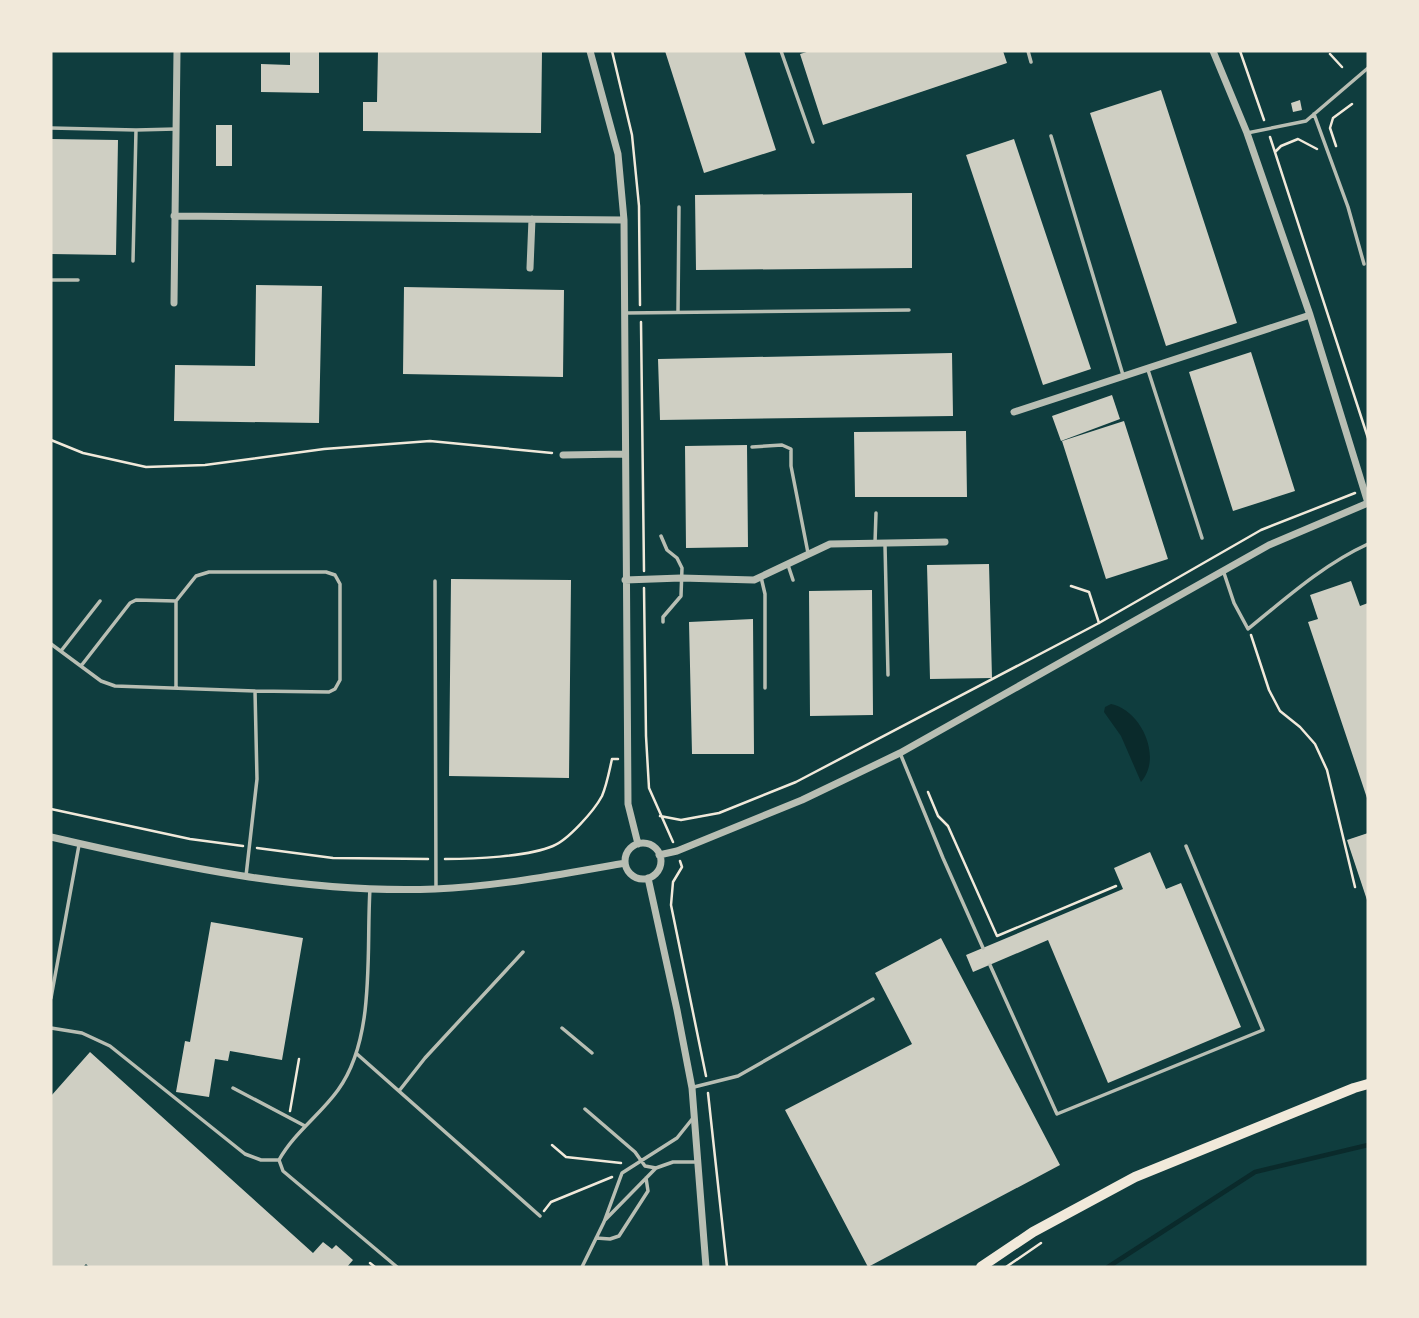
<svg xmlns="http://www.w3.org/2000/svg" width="1419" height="1318" font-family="'Fira Sans',sans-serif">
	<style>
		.water { fill: #0a2a2b }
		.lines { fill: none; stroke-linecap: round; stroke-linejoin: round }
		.stream { stroke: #0a2a2b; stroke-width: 4.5 }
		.building { fill: #cfcfc3 }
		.path { stroke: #f1e9da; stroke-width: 2.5 }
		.service { stroke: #b8beb3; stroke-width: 3.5 }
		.minor { stroke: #b8beb3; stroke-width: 7 }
		.primary { stroke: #f1e9da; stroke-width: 10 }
	</style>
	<rect width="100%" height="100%" fill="#0f3d3e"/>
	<!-- water -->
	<path class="water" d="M1111,704C1141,710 1163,757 1141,782L1121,736L1104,712L1105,707Z"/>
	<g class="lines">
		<!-- stream -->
		<path class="stream" d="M1108,1267L1255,1172L1368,1145"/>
	</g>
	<!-- building -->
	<path class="building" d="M290,51H319V93L261,92V64L290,65Z
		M378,51H542L541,133L363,131V102H377Z
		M665,51H744L776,150L704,173Z
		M810,51H1003L1007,63L823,125L800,54Z
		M1161,90L1237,323L1166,346L1090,113Z
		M1300,100L1302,110L1293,112L1291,103Z
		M216,125H232V166H216Z
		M51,139L118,140L116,255L51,254Z
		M1014,139L1091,369L1043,385L966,155Z
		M912,193V268L696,270L695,195Z
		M256,285L322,286L319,423L174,421L175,365L255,366Z
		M404,287L564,290L563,377L403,374Z
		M1251,352L1295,491L1233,511L1189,372Z
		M952,353L953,416L660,420L658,359Z
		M1112,395L1120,419L1061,441L1052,416Z
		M1124,421L1168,559L1106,579L1062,441Z
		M966,431L967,497H855L854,432Z
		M747,445L748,547L686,548L685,446Z
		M989,564L992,678L930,679L927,565Z
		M451,579L571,580L569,778L449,776Z
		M1351,581L1360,606L1368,603V801L1308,622L1318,619L1310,595Z
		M872,590L873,715L810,716L809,591Z
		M753,619L754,754H692L689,622Z
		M1368,833V903L1347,840Z
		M1150,852L1166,889L1181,883L1241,1027L1108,1083L1048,940L973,972L966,955L1123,889L1114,868Z
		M211,922L303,938L282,1060L230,1051L228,1061L215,1059L209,1097L176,1092L185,1041L190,1042Z
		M941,938L1060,1165L868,1267L785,1110L912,1044L875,973Z
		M90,1052L313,1253L323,1242L332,1249L336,1245L353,1260L347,1267H89L86,1264L83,1267H51V1096Z"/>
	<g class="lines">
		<!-- path -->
		<path class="path" d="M612,51L632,135L639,206L640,305
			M1240,51L1264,120
			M1330,54L1342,67
			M1270,137L1368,438
			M1336,146L1330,128L1333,118L1352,104
			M1275,152L1281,146L1298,139L1317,149
			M641,322L644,571
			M51,440L83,453L146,467L205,465L324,449L430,441L552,453
			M1071,586L1089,592L1099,623
			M644,588L646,736L649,788L673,842
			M1251,635L1269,690L1280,711L1300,727L1315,744L1327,770L1355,887
			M928,792L938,816L948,826L997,936L1116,886
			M51,809L190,839L243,846
			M660,816L681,820L719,813L796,782L1099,623L1261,530L1355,493
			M257,848L333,858L428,859
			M445,859C473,859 527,857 553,846C568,840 594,811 602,796C607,784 609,772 612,759H618
			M680,861L682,867L673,882L671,905L706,1076
			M708,1093L727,1267
			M290,1111L299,1059
			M552,1145L566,1157L621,1163
			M544,1211L551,1202L612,1177
			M370,1263L375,1267
			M1006,1267L1041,1243"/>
		<!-- service -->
		<path class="service" d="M781,51L813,142
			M1028,51L1031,62
			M1314,114L1348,207L1364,264
			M51,128L136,130
			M1247,133L1306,121L1368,68
			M1051,136L1123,375
			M133,261L136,130L176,129
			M51,280H78
			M678,312L679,207
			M626,313L909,310
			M1148,370L1202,538
			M752,447L782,445L791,449V466L808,553
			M661,536L667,550L677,558L682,568L681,596L663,617V622
			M875,543L876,513
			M885,545L888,675
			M788,565L793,580
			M1224,573L1234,603L1248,629C1286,598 1324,564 1368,544
			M761,577L765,594V688
			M435,581L436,889
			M176,601L196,576L209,572H326L335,575L340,584V680L335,689L329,692L255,691L257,779L246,876
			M51,644L101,681L115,686L255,691
			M61,651L100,601
			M81,666L130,603L136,600L176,601V688
			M900,753L943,858L983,948
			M370,889C366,952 376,1038 338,1090C320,1115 294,1133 279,1160L283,1171L397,1267
			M990,965L1057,1114L1263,1030L1186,846
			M51,998L79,845
			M51,1028L82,1033L110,1046L245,1154L261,1160H279
			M562,1028L592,1053
			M357,1054L540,1216
			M694,1087L738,1076L873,999
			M233,1088L305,1126
			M399,1091L425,1058L523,952
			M585,1109L635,1152L645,1166L656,1168
			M605,1220L656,1168L673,1162H697
			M596,1238L610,1239L619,1236L648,1191L646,1178
			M582,1267L604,1222L622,1173L677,1138L693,1118"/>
		<!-- minor -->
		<path class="minor" d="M590,51L618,154L624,220L628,804L638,844
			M1213,51L1247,133L1310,315L1368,503
			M174,216L624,220
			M530,268L532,219
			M174,303L177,51
			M1014,412L1310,315
			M563,455L625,454
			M625,580L681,578L754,580L830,544L945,542
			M51,837C176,866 306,894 435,889C499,886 563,874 625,863
			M625 861a18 18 0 1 1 36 0a18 18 0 1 1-36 0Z
			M659,855L677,851L802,800L900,753L1269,545L1368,503
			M648,878L677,1010L692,1088L706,1267"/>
		<!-- primary -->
		<path class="primary" d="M981,1267L1033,1232L1135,1177L1354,1088L1368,1084"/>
	</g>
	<!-- border -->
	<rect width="1419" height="1318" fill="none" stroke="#f1e9da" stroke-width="105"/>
</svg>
